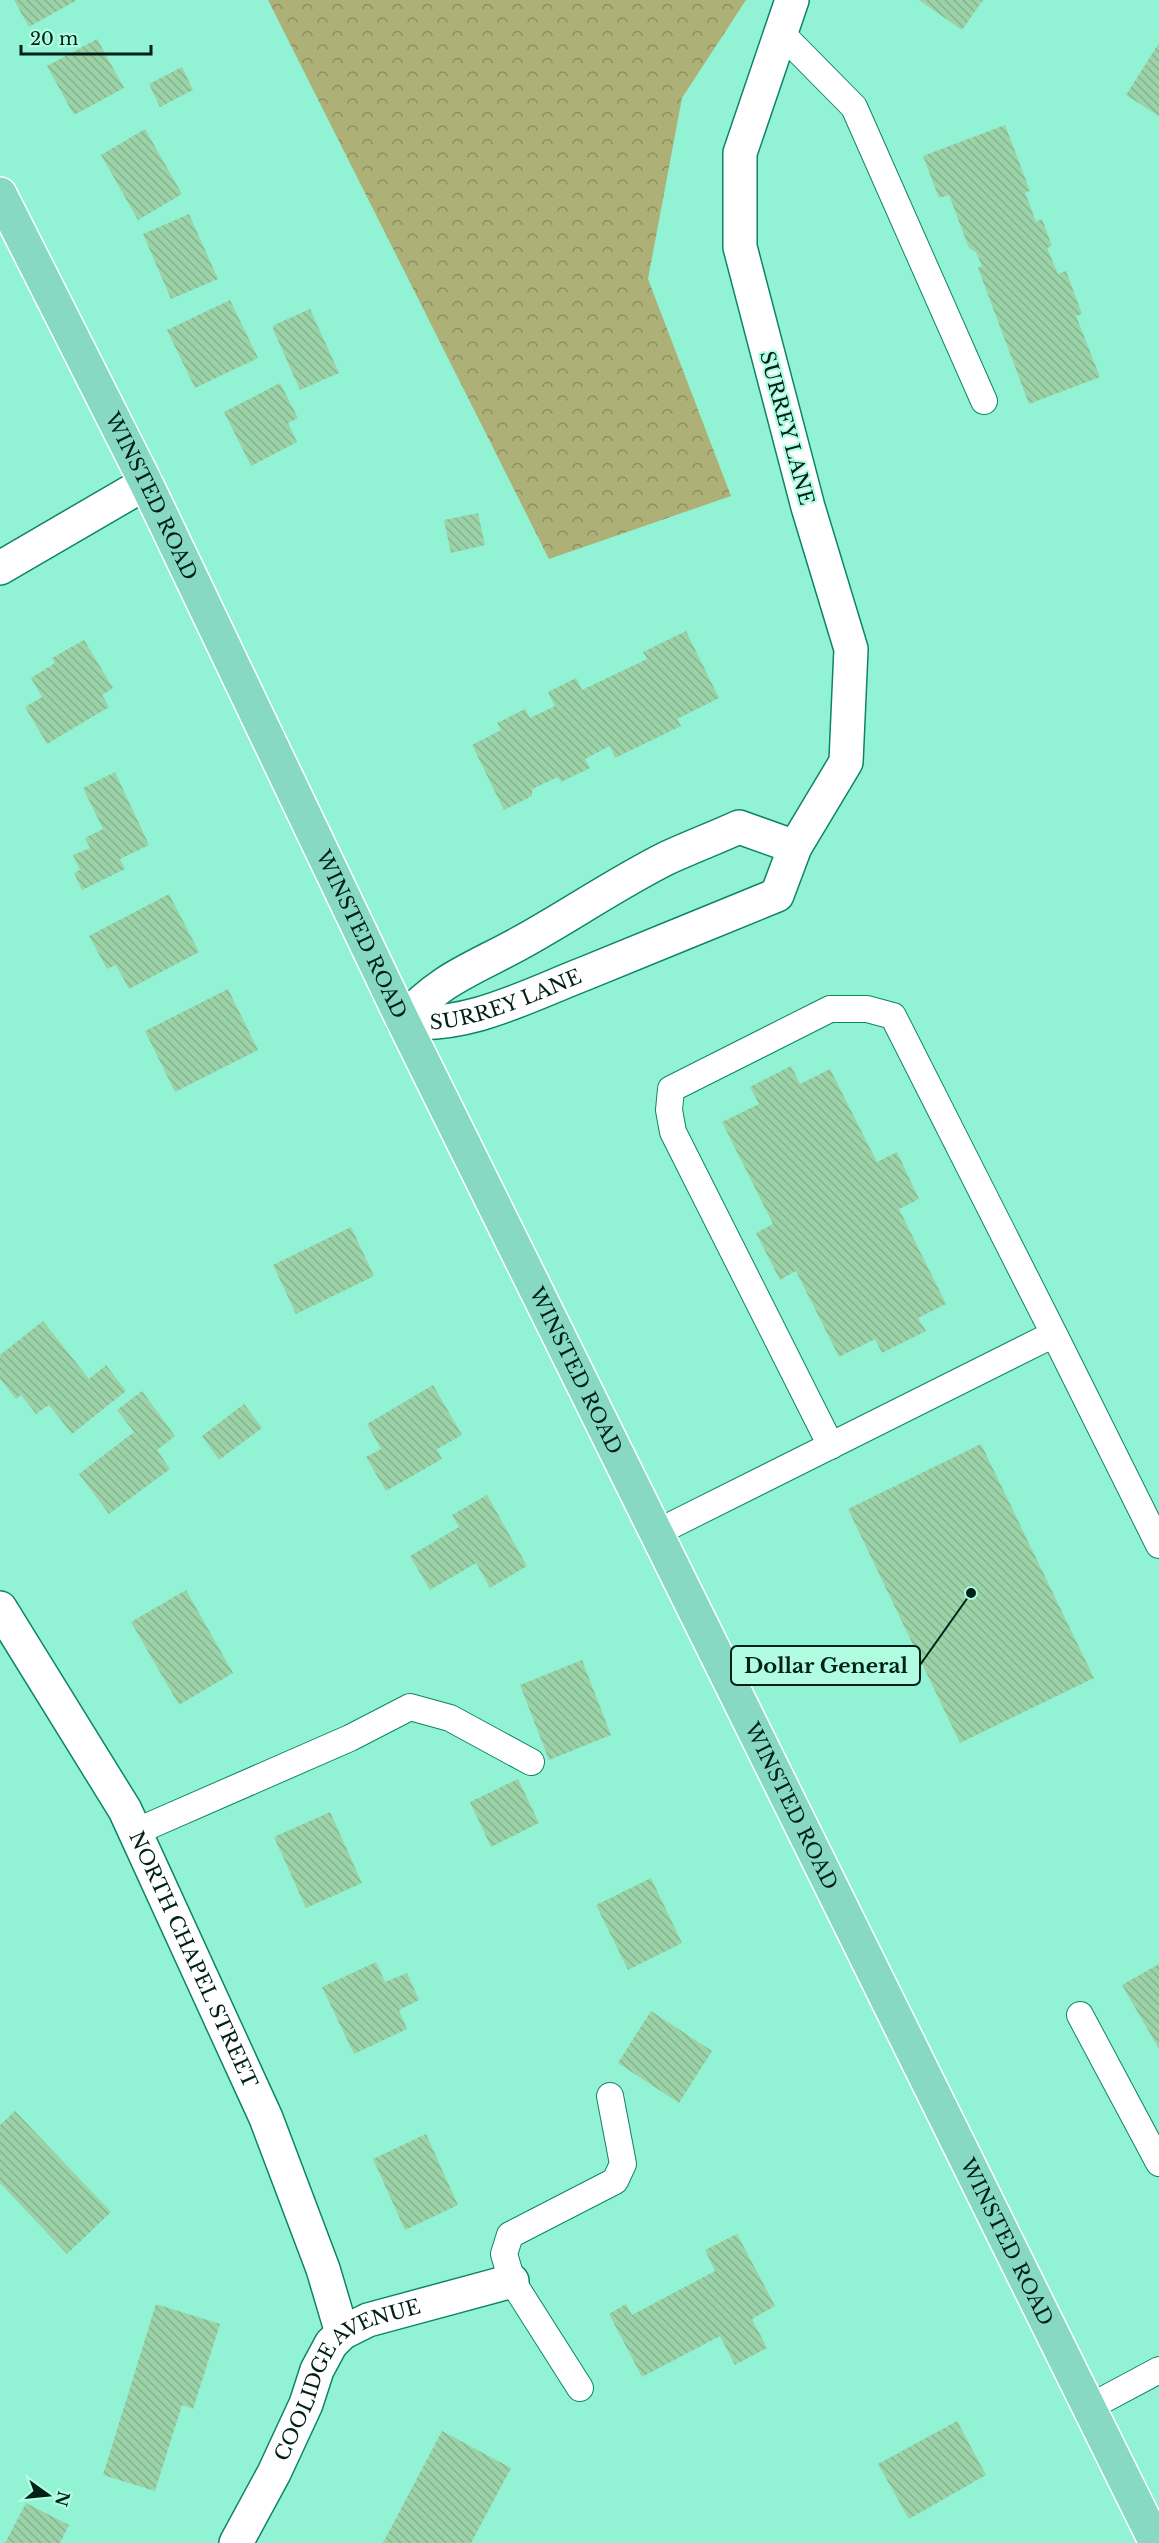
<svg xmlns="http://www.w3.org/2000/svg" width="1159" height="2543" font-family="'Libre Baskerville',serif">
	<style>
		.forest { fill: url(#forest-crowns) }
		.building { fill: url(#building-back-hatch) }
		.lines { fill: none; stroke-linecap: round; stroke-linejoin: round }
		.lane-casing { stroke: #0d8469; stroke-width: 28 }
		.street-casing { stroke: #0d8469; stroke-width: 36 }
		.primary-casing { stroke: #fff; stroke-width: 36 }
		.lane { stroke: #fff; stroke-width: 26 }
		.street { stroke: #fff; stroke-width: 33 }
		.primary { stroke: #88d9c4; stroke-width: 33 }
		.labels { text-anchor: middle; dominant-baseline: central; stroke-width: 4.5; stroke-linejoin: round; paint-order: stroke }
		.street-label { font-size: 20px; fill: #012118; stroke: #b0fde2 }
		.leader { fill: none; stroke: #012118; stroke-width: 2 }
		.callout-dot { fill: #012118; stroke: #b0fde2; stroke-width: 2 }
		.callout { fill: #b0fde2; stroke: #012118; stroke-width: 2 }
		.callout-label { font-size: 21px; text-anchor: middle; font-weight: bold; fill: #012118 }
	</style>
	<defs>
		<pattern id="forest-crowns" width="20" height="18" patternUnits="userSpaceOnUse" patternTransform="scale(1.5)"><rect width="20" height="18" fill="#adb177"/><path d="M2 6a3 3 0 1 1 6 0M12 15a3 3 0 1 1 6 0" fill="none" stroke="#8a9061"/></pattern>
		<pattern id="building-back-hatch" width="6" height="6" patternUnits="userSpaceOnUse" patternTransform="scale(1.5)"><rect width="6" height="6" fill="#9bd2a8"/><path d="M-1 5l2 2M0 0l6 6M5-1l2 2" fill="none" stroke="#84b490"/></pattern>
	</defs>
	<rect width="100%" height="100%" fill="#91f3d4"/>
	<!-- forest -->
	<path class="forest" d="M268,0H746L682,98L648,279L731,496L549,559Z"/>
	<!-- building -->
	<path class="building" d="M14,0H77L29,27Z
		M919,0H983L962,30Z
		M97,39L124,88L74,115L47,66Z
		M1159,43V116L1126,95Z
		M182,67L193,90L160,107L149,84Z
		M1005,125L1030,191L1025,192L1036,222L1042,219L1052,246L1047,248L1058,274L1066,271L1082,314L1076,316L1100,377L1029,404L978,268L982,266L976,252L969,248L949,195L939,198L923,156Z
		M145,129L182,194L138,220L101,155Z
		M189,214L218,279L171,299L143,234Z
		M230,300L258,358L195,388L167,330Z
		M310,309L339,373L300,390L273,329L274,325Z
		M280,383L298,418L288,423L297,442L251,466L224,412Z
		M478,513L485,545L451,553L444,520Z
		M686,631L719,698L677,719L681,726L615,758L610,746L585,759L590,768L561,782L558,777L532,789V796L504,810L472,745L501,730L497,723L525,709L530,718L555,706L548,692L576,678L582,690L647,659L643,652Z
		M84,640L113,688L102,695L109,707L47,744L25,707L42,697L31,678L55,663L52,658Z
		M115,772L149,845L120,859L125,869L82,890L74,873L80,870L73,855L90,848L85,838L103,829L83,788Z
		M169,894L199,952L129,989L116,965L107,969L89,936Z
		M228,989L258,1050L175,1092L145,1031Z
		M791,1066L800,1084L830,1069L877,1162L897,1152L919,1199L899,1209L946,1304L918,1318L926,1331L882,1353L875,1339L839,1357L796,1271L780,1280L756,1233L773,1224L722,1122L759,1104L750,1087Z
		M351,1227L374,1276L296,1314L273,1265Z
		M43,1321L89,1379L106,1365L126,1391L72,1434L49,1405L36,1414L21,1395L16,1399L0,1379V1355Z
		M433,1385L462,1435L437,1449L442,1459L386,1491L366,1457L381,1449L367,1424Z
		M142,1391L175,1436L157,1450L170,1469L109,1514L79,1474L134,1432L117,1410Z
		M244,1404L262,1428L219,1460L202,1436Z
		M981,1444L1094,1678L960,1743L848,1509Z
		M487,1495L527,1566L490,1588L476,1563L430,1590L410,1556L459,1527L452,1515Z
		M186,1590L233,1673L179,1705L131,1622Z
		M582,1660L611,1735L549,1760L520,1685Z
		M518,1779L539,1823L491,1847L470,1802Z
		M330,1812L362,1883L306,1908L274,1837Z
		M651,1878L682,1943L628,1970L596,1905Z
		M376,1962L385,1982L407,1973L419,2000L399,2010L407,2029L354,2054L322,1987Z
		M1159,1964V2049L1122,1985Z
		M651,2011L712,2051L679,2103L618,2063Z
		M15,2111L111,2212L67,2254L0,2183V2125Z
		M426,2134L458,2205L405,2230L373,2159Z
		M737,2234L775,2306L752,2319L767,2348L735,2365L720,2336L642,2377L609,2314L626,2304L632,2315L715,2271L705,2250Z
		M156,2304L220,2324L193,2409L182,2405L155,2491L103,2475Z
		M957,2421L986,2475L909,2519L878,2464Z
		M442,2431L511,2468L471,2543H383Z
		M26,2503L69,2525L60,2543H5Z"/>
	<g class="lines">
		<defs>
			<path id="lane" d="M781,33L854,107L984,401
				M831,1446L673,1132L669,1110L671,1089L830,1009H867L893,1016L1054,1334
				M656,1533L1054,1334L1159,1545
				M135,1832L350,1738L410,1707L450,1718L531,1762
				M1080,2015L1159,2163
				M580,2388L512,2281L504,2254L510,2235L615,2181L623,2164L610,2096
				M1088,2408L1159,2370"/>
			<g id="street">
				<path d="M0,568L146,483"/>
				<path id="s1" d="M403,1021C465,1030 529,995 586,973C650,947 713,921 777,895L795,847L846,762L851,649L808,507L740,247V153L792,0"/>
				<path d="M403,1021C439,979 473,969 520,943C569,916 617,883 667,858C691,847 715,838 739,827L795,847"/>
				<path id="s2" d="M0,1608L125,1810L266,2118L323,2269L342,2333"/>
				<path id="s3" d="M236,2543L274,2473L306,2404L317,2370L331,2344L342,2333L368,2320L512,2281"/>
			</g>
			<g id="primary">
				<path id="s4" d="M0,194L146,483L403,1021L1156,2543"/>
			</g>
		</defs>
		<!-- lane casing -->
		<use href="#lane" class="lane-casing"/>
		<!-- street casing -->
		<use href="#street" class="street-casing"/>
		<!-- primary casing -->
		<use href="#primary" class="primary-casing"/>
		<!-- lane -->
		<use href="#lane" class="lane"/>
		<!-- street -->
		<use href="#street" class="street"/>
		<!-- primary -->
		<use href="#primary" class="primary"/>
	</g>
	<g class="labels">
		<!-- street labels -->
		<g class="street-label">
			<text transform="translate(787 428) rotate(75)">SURREY LANE</text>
			<text stroke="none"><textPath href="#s4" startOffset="338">WINSTED ROAD</textPath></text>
			<text stroke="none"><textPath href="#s4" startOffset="824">WINSTED ROAD</textPath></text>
			<text stroke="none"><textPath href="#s1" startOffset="106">SURREY LANE</textPath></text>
			<text stroke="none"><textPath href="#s4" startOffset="1310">WINSTED ROAD</textPath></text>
			<text stroke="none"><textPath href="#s4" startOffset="1796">WINSTED ROAD</textPath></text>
			<text stroke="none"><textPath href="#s2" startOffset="402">NORTH CHAPEL STREET</textPath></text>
			<text stroke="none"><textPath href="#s4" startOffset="2282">WINSTED ROAD</textPath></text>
			<text stroke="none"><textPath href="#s3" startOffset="207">COOLIDGE AVENUE</textPath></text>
		</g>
	</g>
	<!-- callouts -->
	<path class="leader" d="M971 1593L920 1665"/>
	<circle class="callout-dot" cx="971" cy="1593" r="6"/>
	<rect class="callout" x="731" y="1646" width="189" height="39" rx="6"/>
	<g class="callout-label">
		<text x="826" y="1673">Dollar General</text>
	</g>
	<!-- north arrow -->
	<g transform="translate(48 2495) rotate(105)" stroke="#b0fde2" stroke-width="4.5" paint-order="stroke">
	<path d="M0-4.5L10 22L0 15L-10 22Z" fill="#012118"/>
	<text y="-9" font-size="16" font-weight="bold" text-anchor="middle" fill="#012118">N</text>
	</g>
	<!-- scale -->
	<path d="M21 45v9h130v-9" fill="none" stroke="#012118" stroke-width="3"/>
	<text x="30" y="45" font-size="18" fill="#012118" stroke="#b0fde2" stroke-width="4.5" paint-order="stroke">20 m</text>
</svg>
